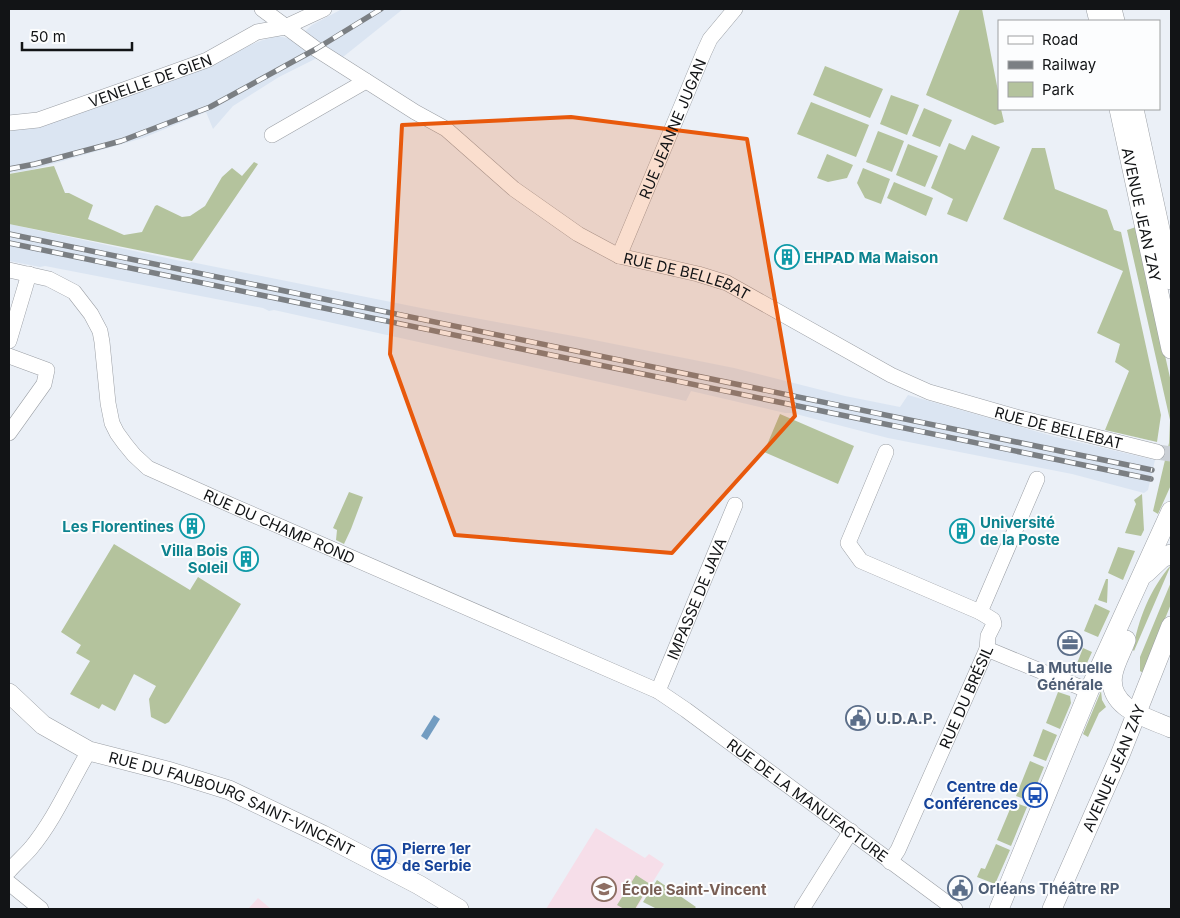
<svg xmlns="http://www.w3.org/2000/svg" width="1180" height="918" font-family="Inter,sans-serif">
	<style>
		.built { fill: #dbe5f2 }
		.education { fill: #f6dee9 }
		.green { fill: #b4c39d }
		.water { fill: #729cc1 }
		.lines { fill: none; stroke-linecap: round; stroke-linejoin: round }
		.minor-tunnel { stroke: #cacfd5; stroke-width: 15; stroke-dasharray: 15 8; stroke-linecap: butt }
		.minor-casing { stroke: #9b9fa5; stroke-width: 16 }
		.major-casing { stroke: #9b9fa5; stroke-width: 20 }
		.minor { stroke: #fff; stroke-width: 15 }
		.major { stroke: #fff; stroke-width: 19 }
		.rail-casing { stroke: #7b7f83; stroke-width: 5.5 }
		.rail { stroke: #fcfdfe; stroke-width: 4; stroke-dasharray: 11; stroke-linecap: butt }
		.marked { fill: #e8590c; fill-opacity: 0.2; stroke: #e8590c; stroke-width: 4; stroke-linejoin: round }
		.labels { text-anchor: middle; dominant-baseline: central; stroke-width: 4; stroke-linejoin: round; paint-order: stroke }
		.street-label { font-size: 15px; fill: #121416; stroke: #fcfdfe }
		.culture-label { font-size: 15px; font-weight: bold; fill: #0d838f; stroke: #fcfdfe; text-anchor: start }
		.service-label { font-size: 15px; font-weight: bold; fill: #4e5e75; stroke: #fcfdfe; text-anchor: start }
		.transit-label { font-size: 15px; font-weight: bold; fill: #164399; stroke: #fcfdfe; text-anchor: end }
		.education-label { font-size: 15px; font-weight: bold; fill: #785e54; stroke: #fcfdfe; text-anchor: start }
	</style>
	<rect width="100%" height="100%" fill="#ebf0f7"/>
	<!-- built -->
	<path class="built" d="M342,9H403L343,57L328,49L317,58L279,77L233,106L213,129L206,112L143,138L31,170L9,173V129L32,128L263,40L278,36L291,39L303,33L312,25Z
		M9,224L190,263L191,262L426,309L584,338L734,368L845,396L900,407L908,395L1056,437L1155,460L1148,490L1144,493L1072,474L888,438L792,413H785L691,391L686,401L274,310L269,311L263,308L45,266L40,267L9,261Z"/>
	<!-- education -->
	<path class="education" d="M596,828L645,858L649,854L664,864L636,909H546Z
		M258,898L271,909H248Z"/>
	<!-- green -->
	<path class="green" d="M960,9H982L999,96V109H1001L1004,122L995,125L926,95Z
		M825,66L883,89L870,118L813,95Z
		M891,95L919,105L907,135L880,124Z
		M811,102L869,125L856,157L797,134Z
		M924,108L952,120L940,147L912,136Z
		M878,131L904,141L892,172L866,162Z
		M972,135L1000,147L967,222L947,214L953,199L931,188L949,143L965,150Z
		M908,144L938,156L925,187L896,175Z
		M1032,148H1045L1055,189L1107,210L1114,230L1121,232L1161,415L1157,442L1105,430L1129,371L1115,362L1120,344L1097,333L1123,271L1003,219Z
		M827,154L853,165L847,178L828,182L817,178Z
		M254,162L258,164L192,261L9,224V174L54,166L65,193H69L93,205L88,219L124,235L142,232L155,206L157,205L182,217L190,216L205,206L222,177L232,168L242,176Z
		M863,168L890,179L881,204L865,198L857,183Z
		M894,182L933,198L926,216L887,198Z
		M1136,227L1171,382V485L1158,514L1153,511L1169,443L1170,420L1127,230Z
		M780,414L854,446L838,484L764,452Z
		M349,492L363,497L351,529L344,544L336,540L337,530L333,528Z
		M1142,494L1144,530L1141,536L1125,533L1136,504L1134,500Z
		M114,544L190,590L198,577L241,604L169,722L165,724L151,717L149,699L156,686L134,674L115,711L102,704L99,709L70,694L90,661L76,653L81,645L61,632Z
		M1118,547L1135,551L1123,580L1108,573Z
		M1171,565L1134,651L1133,650C1138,620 1150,589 1171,565Z
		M1106,579H1108L1107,603L1098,600Z
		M1171,582V604L1143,673L1140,671V657Z
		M1095,604L1110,611L1098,637L1084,631Z
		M1083,648L1092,652L1082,674L1074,671Z
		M1101,691L1102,700L1106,707L1099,713L1088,737L1083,734Z
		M1058,692L1070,696L1071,703L1060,729L1046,723Z
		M1043,729L1057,735L1046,761L1033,756Z
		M1030,761L1044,767L1030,801L1016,796Z
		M1013,802L1027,807L1011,846L997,840Z
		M996,844L1010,850L995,884L977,877L981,868L985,869Z
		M636,875L650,884L635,909H624L617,905Z
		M657,880L696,907L694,909H657L643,902Z"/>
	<!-- water -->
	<path class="water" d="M434,715L440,719L427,740L421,736Z"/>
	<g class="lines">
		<!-- minor-tunnel -->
		<path class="minor-tunnel" d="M1157,452L1171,454"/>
		<defs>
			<g id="minor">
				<path id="s1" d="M262,9L316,49L415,112L446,129L514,189L578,234L619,256L698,274L727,283L891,375L929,392L1016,417L1157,452"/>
				<path id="s2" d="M9,123L38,120L126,89L207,60L257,32L285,27L324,9"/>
				<path d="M272,135L366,81"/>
				<path id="s3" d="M619,256L704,52L710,39L735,9"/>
				<path id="s4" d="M9,270L49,279L74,292L91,314L100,331L102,342L108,403L112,423L117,433L125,444L134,455L148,468L233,506L658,691L686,710L955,909"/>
				<path d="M9,341L29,274"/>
				<path d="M9,356L47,370L44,384L9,433"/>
				<path d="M886,452L848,543L861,561L980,612"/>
				<path d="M987,649L1089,691"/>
				<path id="s5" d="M658,691L735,505"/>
				<path id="s6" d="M890,862L898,850L987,649L988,636L994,624L993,620L980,612L1037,479"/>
				<path d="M9,871C16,863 24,856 31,848C55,819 70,783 89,751"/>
				<path d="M9,883L41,909"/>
				<path d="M802,909L851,831"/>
			</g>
			<g id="major">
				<path d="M1096,9L1099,21"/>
				<path d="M1112,9L1115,21"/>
				<path id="s7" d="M1119,109L1171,349"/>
				<path d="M1134,109L1171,280"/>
				<path d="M1146,573L1162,558L1171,554"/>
				<path d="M1126,640C1122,651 1115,663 1113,674C1106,708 1148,718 1171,728"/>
				<path id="s8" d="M9,693L43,725L89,751L171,772L229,790L323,835L419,885L459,909"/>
				<path d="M999,909L1089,691L1171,511"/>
				<path id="s9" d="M1052,909L1120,755L1171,626"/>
			</g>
		</defs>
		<!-- minor casing -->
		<use href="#minor" class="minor-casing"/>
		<!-- major casing -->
		<use href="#major" class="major-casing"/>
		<!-- minor -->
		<use href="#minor" class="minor"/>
		<!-- major -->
		<use href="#major" class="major"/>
		<defs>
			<path id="rail" d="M9,169L35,164L121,141L210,107L316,49L381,9
				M9,234L1152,470
				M9,243L1151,479"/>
		</defs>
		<!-- rail casing -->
		<use href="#rail" class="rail-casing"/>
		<!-- rail -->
		<use href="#rail" class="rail"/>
	</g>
	<!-- marked area -->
	<path class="marked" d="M571,117L747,139L795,416L672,553L455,535L390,354L402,125Z"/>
	<!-- icons -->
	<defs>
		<symbol id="building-ring" viewBox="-11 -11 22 22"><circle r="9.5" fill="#fcfdfe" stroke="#0f9aa8" stroke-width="1.5"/><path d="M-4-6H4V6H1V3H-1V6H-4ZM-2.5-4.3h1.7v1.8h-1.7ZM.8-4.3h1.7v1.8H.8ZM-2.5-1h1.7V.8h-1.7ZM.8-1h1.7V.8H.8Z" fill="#0f9aa8"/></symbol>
		<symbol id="office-ring" viewBox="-11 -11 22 22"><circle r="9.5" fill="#fcfdfe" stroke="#5c6f8a" stroke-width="1.5"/><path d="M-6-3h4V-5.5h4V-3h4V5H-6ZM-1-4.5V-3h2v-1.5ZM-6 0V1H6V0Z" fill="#5c6f8a"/></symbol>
		<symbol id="civic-ring" viewBox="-11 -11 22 22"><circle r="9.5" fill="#fcfdfe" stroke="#5c6f8a" stroke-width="1.5"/><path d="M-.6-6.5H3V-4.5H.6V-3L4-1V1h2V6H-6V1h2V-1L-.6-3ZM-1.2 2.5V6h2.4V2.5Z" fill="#5c6f8a"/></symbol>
		<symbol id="bus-ring" viewBox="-11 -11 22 22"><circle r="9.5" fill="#fcfdfe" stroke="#1a4fb4" stroke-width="1.5"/><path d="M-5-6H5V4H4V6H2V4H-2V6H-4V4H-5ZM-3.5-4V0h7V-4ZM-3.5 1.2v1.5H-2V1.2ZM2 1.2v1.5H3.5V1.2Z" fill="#1a4fb4"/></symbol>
		<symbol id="school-ring" viewBox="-11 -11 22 22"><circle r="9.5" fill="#fcfdfe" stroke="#8d6e63" stroke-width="1.5"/><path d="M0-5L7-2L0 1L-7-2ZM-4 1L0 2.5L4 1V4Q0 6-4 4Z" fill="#8d6e63"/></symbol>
	</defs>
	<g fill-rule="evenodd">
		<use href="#building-ring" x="773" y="243" width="28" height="28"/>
		<use href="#building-ring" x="178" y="512" width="28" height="28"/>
		<use href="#building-ring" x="948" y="517" width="28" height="28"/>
		<use href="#building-ring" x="232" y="545" width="28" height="28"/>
		<use href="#office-ring" x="1056" y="629" width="28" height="28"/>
		<use href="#civic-ring" x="844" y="704" width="28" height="28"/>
		<use href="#bus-ring" x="1021" y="781" width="28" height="28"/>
		<use href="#bus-ring" x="370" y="843" width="28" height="28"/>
		<use href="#civic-ring" x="946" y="874" width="28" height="28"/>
		<use href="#school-ring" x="590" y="875" width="28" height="28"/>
	</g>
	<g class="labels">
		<!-- street labels -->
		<g class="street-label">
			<text stroke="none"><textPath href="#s2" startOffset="148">VENELLE DE GIEN</textPath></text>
			<text stroke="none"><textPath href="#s3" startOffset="138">RUE JEANNE JUGAN</textPath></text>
			<text stroke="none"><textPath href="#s7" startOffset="108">AVENUE JEAN ZAY</textPath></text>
			<text stroke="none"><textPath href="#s1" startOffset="506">RUE DE BELLEBAT</textPath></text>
			<text stroke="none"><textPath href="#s1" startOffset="911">RUE DE BELLEBAT</textPath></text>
			<text stroke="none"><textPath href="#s4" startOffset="411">RUE DU CHAMP ROND</textPath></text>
			<text stroke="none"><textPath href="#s5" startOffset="100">IMPASSE DE JAVA</textPath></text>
			<text stroke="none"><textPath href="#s6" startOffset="182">RUE DU BRÉSIL</textPath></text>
			<text stroke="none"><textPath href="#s9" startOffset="154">AVENUE JEAN ZAY</textPath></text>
			<text stroke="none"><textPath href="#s4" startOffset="1009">RUE DE LA MANUFACTURE</textPath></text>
			<text stroke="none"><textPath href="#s8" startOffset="252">RUE DU FAUBOURG SAINT-VINCENT</textPath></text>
		</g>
		<!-- culture labels -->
		<g class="culture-label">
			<text x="804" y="257">EHPAD Ma Maison</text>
			<text x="980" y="522">Université<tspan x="980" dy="17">de la Poste</tspan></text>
			<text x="174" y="526" text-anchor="end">Les Florentines</text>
			<text x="228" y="550" text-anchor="end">Villa Bois<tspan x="228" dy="17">Soleil</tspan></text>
		</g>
		<!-- service labels -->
		<g class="service-label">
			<text x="1070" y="667" text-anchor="middle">La Mutuelle<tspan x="1070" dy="17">Générale</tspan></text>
			<text x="876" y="718">U.D.A.P.</text>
			<text x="978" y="888">Orléans Théâtre RP</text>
		</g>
		<!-- transit labels -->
		<g class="transit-label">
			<text x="1018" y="786">Centre de<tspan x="1018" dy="17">Conférences</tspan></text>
			<text x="402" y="848" text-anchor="start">Pierre 1er<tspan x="402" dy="17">de Serbie</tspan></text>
		</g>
		<!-- education labels -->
		<g class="education-label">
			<text x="622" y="889">École Saint-Vincent</text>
		</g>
	</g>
	<!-- border -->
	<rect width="1180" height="918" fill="none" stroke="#121416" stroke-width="20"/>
	<!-- legend -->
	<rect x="998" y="20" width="162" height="90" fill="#fcfdfe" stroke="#9ea0a1"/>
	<rect x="1008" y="36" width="25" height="8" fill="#ffffff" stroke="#9ea0a1"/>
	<text x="1042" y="45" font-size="15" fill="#121416">Road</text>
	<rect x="1008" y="61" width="25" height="8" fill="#7b7f83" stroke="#9ea0a1"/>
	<text x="1042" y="70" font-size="15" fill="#121416">Railway</text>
	<rect x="1008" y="82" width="25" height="15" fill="#b4c39d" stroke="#9ea0a1"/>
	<text x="1042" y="95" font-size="15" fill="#121416">Park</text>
	<!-- scale -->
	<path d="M22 42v8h110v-8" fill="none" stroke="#121416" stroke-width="2.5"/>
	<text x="30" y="42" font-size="15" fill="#121416" stroke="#fcfdfe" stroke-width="4" paint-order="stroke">50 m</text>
</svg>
